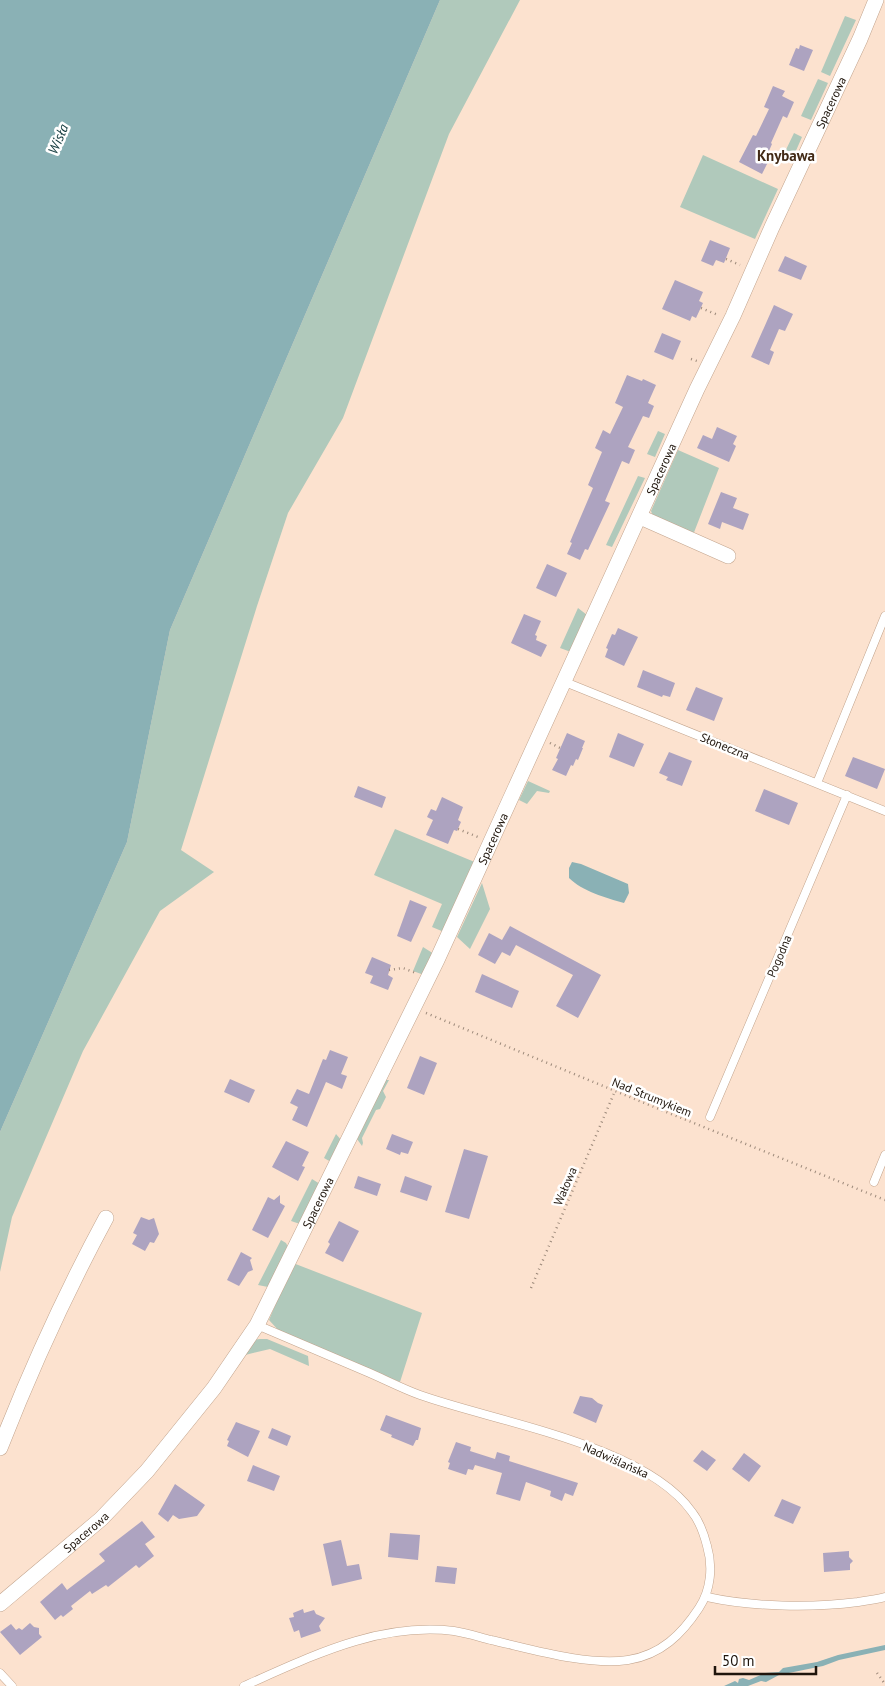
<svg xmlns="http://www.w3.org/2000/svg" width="885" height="1686" font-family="'PT Sans',sans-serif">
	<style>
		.green { fill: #b0c9bb }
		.water { fill: #8ab1b5 }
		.building { fill: #ada3c0 }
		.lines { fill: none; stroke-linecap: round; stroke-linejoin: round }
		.lane-casing { stroke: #c2a48d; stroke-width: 9 }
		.street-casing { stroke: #c2a48d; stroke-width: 16 }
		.path { stroke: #9d8a7b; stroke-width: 2.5; stroke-dasharray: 1 4; stroke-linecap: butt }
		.lane { stroke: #fff; stroke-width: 8 }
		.street { stroke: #fff; stroke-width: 15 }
		.labels { text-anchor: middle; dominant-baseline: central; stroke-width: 5; stroke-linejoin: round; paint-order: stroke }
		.street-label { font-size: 12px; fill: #1f150c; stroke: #fff }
		.water-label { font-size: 14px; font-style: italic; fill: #10383b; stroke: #fff }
		.quarter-label { font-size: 15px; font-weight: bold; fill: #422a16; stroke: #fff }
	</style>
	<rect width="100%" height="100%" fill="#fce2cf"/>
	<!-- green -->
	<path class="green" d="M440,0H520L449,134L343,418L288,513L257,606L181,850L214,872L160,911L83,1051L12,1217L0,1272V1132L127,842L170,630Z
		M845,16L856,20L830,76L821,72Z
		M818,79L828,83L811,120L801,116Z
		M794,133L802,137L791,162L782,158Z
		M703,155L778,189L755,239L680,207Z
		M658,431L665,434L655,457L647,454Z
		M678,450L719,468L693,535L653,516L651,511Z
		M638,476L645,478L612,547L606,545Z
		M578,608L587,615L571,652L560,648Z
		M528,781L550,791L549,793L537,791L527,804L519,800Z
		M395,829L477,863L444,932L432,927L442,904L374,875Z
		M482,883L490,909L470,949L457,937Z
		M423,947L434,954L424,975L413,971Z
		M386,1080H389L383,1091L386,1097L380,1109L376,1110L362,1138L363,1143L362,1146L357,1139Z
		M336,1134L342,1141L331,1162L324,1158Z
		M312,1179L320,1184L300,1224L291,1221Z
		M281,1240L286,1243L288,1247L268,1287L258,1285Z
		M293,1263L422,1313L400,1382L280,1332L269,1320Z
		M260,1339H267L308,1356L309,1366L270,1349L245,1355L253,1340Z"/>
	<!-- water -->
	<path class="water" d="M0,0H440L170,630L127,842L0,1132Z
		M572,862L581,864L628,884L629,893L624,903C606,898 582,891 569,878V868Z
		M885,1645V1650L839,1660L823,1666L779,1675L766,1682L761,1681L748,1686H724L735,1681L738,1683L739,1679L743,1678L749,1680L765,1673L779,1672L783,1668L817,1662L838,1655Z"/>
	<!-- building -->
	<path class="building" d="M800,45L813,50L804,71L789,65L796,48L799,49Z
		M773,86L785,91L782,96L794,102L787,118L783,116L771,143L772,144L765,160L768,162L762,174L739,162L753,135L756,136L769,109L764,107Z
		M710,240L730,248L724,263L716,260L713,266L701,261Z
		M785,256L807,266L801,280L778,271Z
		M675,280L703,292L699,301L703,303L696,318L692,316L690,321L662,309Z
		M774,305L793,314L785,331L779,329L770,350L774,352L769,365L751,357Z
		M662,333L681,341L673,360L654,352Z
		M627,375L642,381L643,379L656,385L648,403L654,406L649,418L643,416L628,447L635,450L629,464L622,461L605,501L610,503L588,550L585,549L580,560L567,554L572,543L570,542L593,488L588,485L602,452L595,448L603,430L610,434L623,407L615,403Z
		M717,427L737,436L733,444L736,446L729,462L697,448L703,435L712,439Z
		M721,492L737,498L733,508L749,514L743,530L722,522L720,529L708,524Z
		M547,564L567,573L556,597L536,588Z
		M524,614L541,621L535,635L537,636L536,640L547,645L541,657L511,643Z
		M618,628L638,637L624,666L605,657L608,649L606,648L612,634L615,635Z
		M643,670L675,683L670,697L663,695L662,697L637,687Z
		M696,687L723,698L714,721L686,710Z
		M567,733L585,741L582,748H583L578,760L576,759L573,766L571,765L566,776L552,770L558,759L556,758Z
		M618,733L644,744L634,767L609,757Z
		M669,752L692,761L682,786L666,780L668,777L659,773Z
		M853,757L885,769L877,789L845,776Z
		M358,786L386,797L382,808L354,797Z
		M764,789L798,803L789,825L755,811Z
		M442,797L463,807L458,820L461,822L457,831L454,830L448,844L426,835L433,820L427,817L431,809L436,811Z
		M410,900L427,907L411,942L397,936Z
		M510,926L601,975L578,1018L556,1006L573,975L516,945L510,956L502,952L495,964L478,955L489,933L502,940Z
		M372,957L391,965L388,975L393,978L388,990L370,983L373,976L365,973Z
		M482,974L519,991L512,1008L475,992Z
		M330,1050L348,1057L341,1074L347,1076L342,1089L326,1082L307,1127L292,1120L298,1107L290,1103L297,1089L309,1094L323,1059L326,1060Z
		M420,1056L437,1063L424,1095L407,1088Z
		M230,1079L255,1090L249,1103L224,1092Z
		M392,1134L413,1142L408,1154L401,1152L400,1155L386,1149Z
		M286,1141L309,1152L302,1166L305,1167L298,1181L272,1167Z
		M464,1149L488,1156L469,1219L445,1212Z
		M358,1176L381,1184L377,1196L354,1188Z
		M405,1176L432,1186L427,1201L400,1192Z
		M280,1195V1203L285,1206L268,1238L252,1230L268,1197L274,1200Z
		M141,1217L149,1220L154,1218L159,1234L154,1243L150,1242L145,1251L132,1244L137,1235L133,1233Z
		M339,1221L359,1231L343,1262L325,1253L330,1244L328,1242Z
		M241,1252L252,1258L250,1260L253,1270L248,1272L239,1286L227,1280Z
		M580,1396L592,1398L598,1403L603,1405L596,1423L573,1413Z
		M386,1415L421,1428L418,1440H416L413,1446L391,1437L392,1435L380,1430Z
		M236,1422L260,1431L248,1457L227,1446L229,1441L227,1440Z
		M272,1428L291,1436L287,1446L268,1438Z
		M456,1442L471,1447L470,1451L495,1459L497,1452L510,1456L509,1461L578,1483L573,1496L565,1493L562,1501L550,1496L551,1491L526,1482L520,1501L496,1494L502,1473L475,1465L473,1470L468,1469L466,1475L448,1469L450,1463L448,1462Z
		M702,1450L716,1460L707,1471L693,1461Z
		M744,1453L761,1466L749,1482L732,1469Z
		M253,1465L280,1476L274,1491L247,1481Z
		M175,1484L205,1505L197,1516L179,1519L173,1515L168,1522L158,1514Z
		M782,1499L801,1507L793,1524L774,1516Z
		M142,1521L155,1537L145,1544L154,1556L139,1568L136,1565L108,1587L106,1585L92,1594L90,1591L71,1606L73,1609L63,1617L61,1615L55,1620L40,1602L62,1583L67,1590L105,1561L99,1554Z
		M390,1533L420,1535L418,1560L388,1557Z
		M341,1540L347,1566L359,1564L362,1579L332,1586L323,1544Z
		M849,1551V1557L853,1561L850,1564V1570L824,1572L823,1553Z
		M437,1566L457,1568L455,1584L435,1582Z
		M303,1609L304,1613L314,1610L316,1614L325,1618L319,1626L321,1631L301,1638L299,1630L294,1632L289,1618L294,1617L293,1613Z
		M30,1623L34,1627L39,1628V1634L42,1637L20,1655L0,1632L11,1624L16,1630L19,1628L22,1630Z"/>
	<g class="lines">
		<defs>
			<path id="lane" d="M565,682L885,811
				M817,783L885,616
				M710,1117L847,795
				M874,1182L885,1155
				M707,1597C752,1607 812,1608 858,1602C867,1600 876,1600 885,1597
				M0,1673L12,1686
				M244,1686C312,1656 379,1622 454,1631C467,1633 479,1637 491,1640C531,1649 587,1666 628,1660C661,1655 682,1634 699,1608C711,1590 713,1566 707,1546C704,1534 700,1522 692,1512C645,1445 496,1422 420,1395C401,1388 384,1379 365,1371C329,1356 293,1340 257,1325"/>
			<g id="street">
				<path d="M640,517L728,556"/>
				<path d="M0,1448C31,1369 66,1292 106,1218"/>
				<path id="s1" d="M0,1604L101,1519L147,1471L214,1388L257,1325L437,960L697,389L733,316L772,227L860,39L876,0"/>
			</g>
		</defs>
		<!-- lane casing -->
		<use href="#lane" class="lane-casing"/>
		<!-- street casing -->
		<use href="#street" class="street-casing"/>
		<!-- path -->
		<path class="path" d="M726,259L740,265
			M701,308L718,315
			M691,359L697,361
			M550,743L560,748
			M458,829L478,837
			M389,970L403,968L416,973
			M426,1013L659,1109L885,1200
			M531,1288L615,1091
			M877,1673L885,1684"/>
		<!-- lane -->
		<use href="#lane" class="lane"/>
		<!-- street -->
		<use href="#street" class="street"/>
	</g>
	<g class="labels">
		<!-- street labels -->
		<g class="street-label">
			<text stroke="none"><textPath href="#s1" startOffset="1732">Spacerowa</textPath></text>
			<text stroke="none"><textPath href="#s1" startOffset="1328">Spacerowa</textPath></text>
			<text transform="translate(725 746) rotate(22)">Słoneczna</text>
			<text stroke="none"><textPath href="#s1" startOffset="922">Spacerowa</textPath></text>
			<text transform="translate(779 956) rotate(-67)">Pogodna</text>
			<text transform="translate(652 1097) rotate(22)">Nad Strumykiem</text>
			<text transform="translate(565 1186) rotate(-67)">Wałowa</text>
			<text stroke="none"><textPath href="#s1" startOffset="518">Spacerowa</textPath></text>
			<text transform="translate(616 1460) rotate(24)">Nadwiślańska</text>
			<text stroke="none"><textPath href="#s1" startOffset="112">Spacerowa</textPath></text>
		</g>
		<!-- water labels -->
		<g class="water-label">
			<text transform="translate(58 139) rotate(-67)">Wisła</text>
		</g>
		<!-- quarter labels -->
		<g class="quarter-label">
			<text x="786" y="155">Knybawa</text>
		</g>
	</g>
	<!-- scale -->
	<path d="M715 1666v8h101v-8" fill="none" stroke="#1f150c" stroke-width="2.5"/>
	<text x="722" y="1666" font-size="15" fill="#1f150c" stroke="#ffffff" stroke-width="4" paint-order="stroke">50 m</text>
</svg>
